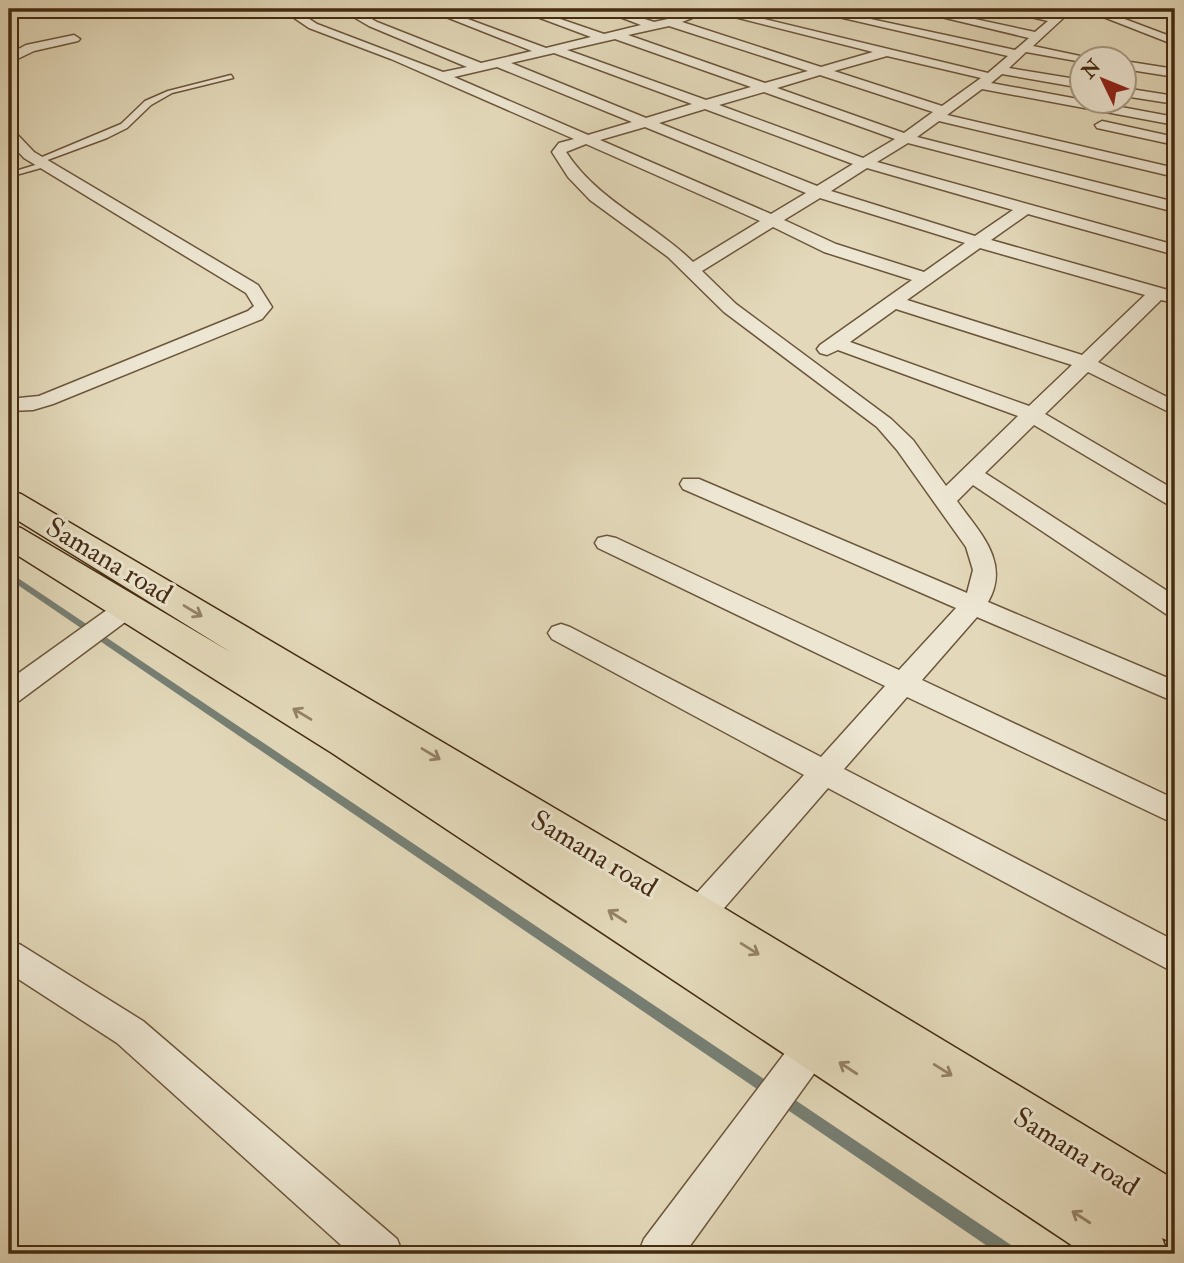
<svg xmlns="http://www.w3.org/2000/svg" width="1184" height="1263" font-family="'IM FELL Double Pica',serif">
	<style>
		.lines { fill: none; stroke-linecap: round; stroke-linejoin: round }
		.stream { fill: #768075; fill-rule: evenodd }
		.service-casing { stroke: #6c563b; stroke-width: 3 }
		.minor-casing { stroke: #6c563b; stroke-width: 3 }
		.primary-casing { stroke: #442b11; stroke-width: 3 }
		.service { fill: #ede6d2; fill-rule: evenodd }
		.minor { fill: #ede6d2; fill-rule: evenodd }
		.primary { fill: #e3d9ba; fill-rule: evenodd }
		.oneway { stroke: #948266 }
		.labels { text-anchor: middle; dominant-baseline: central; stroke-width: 6; stroke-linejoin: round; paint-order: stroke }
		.near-street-label { font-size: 28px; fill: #442b11; stroke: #ede6d2 }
	</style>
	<rect width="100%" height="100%" fill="#e3d9ba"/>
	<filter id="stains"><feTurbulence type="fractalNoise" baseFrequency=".00286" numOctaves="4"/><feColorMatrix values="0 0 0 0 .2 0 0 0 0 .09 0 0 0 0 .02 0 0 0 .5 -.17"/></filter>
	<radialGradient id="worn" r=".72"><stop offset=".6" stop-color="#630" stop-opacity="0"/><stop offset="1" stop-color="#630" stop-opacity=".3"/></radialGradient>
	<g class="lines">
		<!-- stream -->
		<path class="stream" d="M9,572L1017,1249L1020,1254H999L9,579Z"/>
		<defs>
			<path id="service" d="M231,75L233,78L172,93L151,105L127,128L107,138L42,162L35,160L121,124L145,101L168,91Z
				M45,162H48V166L9,177V173Z"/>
			<path id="minor" d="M281,9H294L317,24L443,72L467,67L369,26L340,9H354L377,22L481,63L532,51L426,9H441L546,48L591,37L516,9H531L604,34L641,25L599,9H614L654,22L686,15L692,18L682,22L821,67L873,52L703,9H722L988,73L1008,56L804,9H824L1015,50L1029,38L908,9H928L1035,32L1048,21L1005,11L1004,9H1024L1054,15L1062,9H1073L1033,46L1099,60H1082V62L1026,52L1009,68L1082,80V88L1002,74L991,83L1175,117V125L982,89L947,115L1175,168V177L939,121L917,137L1175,202V212L908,143L877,162L1175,245V255L1028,214L991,240L1175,292V303L1161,300L1098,362L1175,401V415L1088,372L1045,414L1175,490V506L1167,504L1034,425L985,473L1175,596V616L1166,614L973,485L957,501C979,532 1011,562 988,602L1175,681V702L977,617L922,680L1175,799V824L907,697L844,769L1175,941V973L828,788L699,937L687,941L675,937L670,927L675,917L804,775L552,639L548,633L552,627L561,624L570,627L821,757L885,686L598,548L595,543L598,538L607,536L616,538L899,670L956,608L683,489L680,484L683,479H699L967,593L973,570L966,547L897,450L877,427L724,312L668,257L590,200L568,177L552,152L559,143L574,139L391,59L309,28ZM669,26L808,71L765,83L628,35ZM615,39L751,87L706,100L567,50ZM554,53L692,104L646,118L511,63ZM887,56L981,78L942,106L834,71ZM497,67L632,122L588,135L454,77ZM820,75L933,112L904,133L777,88ZM764,92L895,139L863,158L719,105ZM705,109L853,164L817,186L659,123ZM645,127L806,193L771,214L600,140ZM586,144L760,221L693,262C652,222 598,201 566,152ZM867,168L1013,210L975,236L831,191ZM820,198L965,243L924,272L836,244L784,220ZM773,227L824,252L912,280L820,345L817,349L820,353L827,355L838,350L1018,416L946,486L913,440L891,419L736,304L702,271ZM980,248L1145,295L1082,355L907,300ZM896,309L1072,365L1029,406L850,342Z
				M1083,9H1098L1175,38V45Z
				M74,35L80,39L78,41L34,51L9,63V54L26,45Z
				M1124,61L1175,69V77L1124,69Z
				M1124,88L1175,96V104L1124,96Z
				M1102,121L1175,137V145L1097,128L1095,125Z
				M9,130L14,131L34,152L258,285L272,307L262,319L53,404L33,410L9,411V399L39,396L248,311L254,306L246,293L24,158L9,142Z
				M127,600L136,602L140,608L136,614L19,701L9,704V680L118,602Z
				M9,940L21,945L143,1021L397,1239L403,1254H351L117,1043L9,973Z
				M813,1028L826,1033L831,1045L826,1057L684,1254H638L644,1239L800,1033Z"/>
			<path id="primary" d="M9,491L21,494L714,902L1175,1180V1244L1162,1238L1168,1254H1085L332,753L9,550V525L21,528L232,653L9,515Z"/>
		</defs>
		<!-- service casing -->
		<use href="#service" class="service-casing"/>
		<!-- minor casing -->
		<use href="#minor" class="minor-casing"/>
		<!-- primary casing -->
		<use href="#primary" class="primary-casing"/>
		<!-- service -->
		<use href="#service" class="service"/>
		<!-- minor -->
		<use href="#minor" class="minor"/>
		<!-- primary -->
		<use href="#primary" class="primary"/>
	</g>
	<!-- one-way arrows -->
	<defs><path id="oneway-shaft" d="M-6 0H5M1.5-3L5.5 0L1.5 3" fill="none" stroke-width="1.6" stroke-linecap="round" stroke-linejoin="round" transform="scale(1.75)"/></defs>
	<g class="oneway">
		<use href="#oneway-shaft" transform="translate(193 611) rotate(31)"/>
		<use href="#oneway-shaft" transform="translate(302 714) rotate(-149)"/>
		<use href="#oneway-shaft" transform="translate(431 754) rotate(31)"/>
		<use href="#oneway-shaft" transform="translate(617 916) rotate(-147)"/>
		<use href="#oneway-shaft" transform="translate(750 949) rotate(32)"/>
		<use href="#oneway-shaft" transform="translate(848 1068) rotate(-147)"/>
		<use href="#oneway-shaft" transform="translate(943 1070) rotate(32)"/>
		<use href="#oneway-shaft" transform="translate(1081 1217) rotate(-147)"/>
	</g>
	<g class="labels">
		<!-- near-street labels -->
		<g class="near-street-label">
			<text transform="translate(109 561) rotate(31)">Samana road</text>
			<text transform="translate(594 854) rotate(31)">Samana road</text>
			<text transform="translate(1076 1152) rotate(32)">Samana road</text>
		</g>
	</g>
	<!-- margin -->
	<rect width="1184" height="1263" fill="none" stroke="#e3d9ba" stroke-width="35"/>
	<rect x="10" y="10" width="1163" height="1242" fill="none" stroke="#442b11" stroke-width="3.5"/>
	<rect x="18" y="18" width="1149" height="1228" fill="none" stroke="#442b11" stroke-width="2"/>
	<!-- north arrow -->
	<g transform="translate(1103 80) rotate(313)"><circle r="33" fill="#ede6d2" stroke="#a99b85" stroke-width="2"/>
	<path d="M0-5L12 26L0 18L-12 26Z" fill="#8f2418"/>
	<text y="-10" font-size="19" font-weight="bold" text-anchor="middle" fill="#442b11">N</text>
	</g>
	<rect width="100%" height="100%" filter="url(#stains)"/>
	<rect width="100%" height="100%" fill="url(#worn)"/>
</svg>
